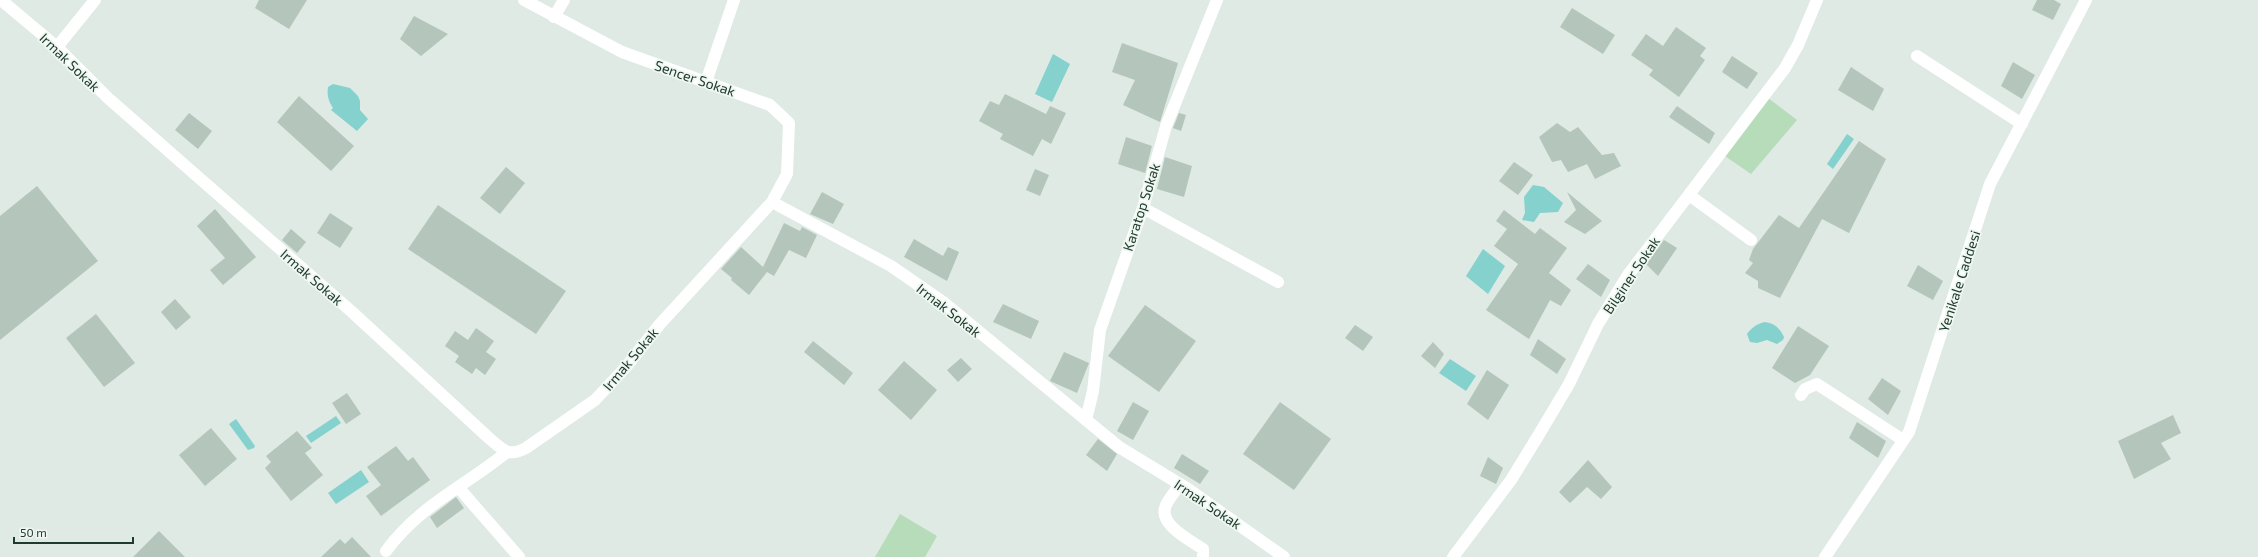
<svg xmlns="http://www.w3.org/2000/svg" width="2258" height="557" font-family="'Exo 2',sans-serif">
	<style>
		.green { fill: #b7dcb9 }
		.water { fill: #85d1ce }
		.building { fill: #b4c5bb }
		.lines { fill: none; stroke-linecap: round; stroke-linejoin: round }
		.minor { stroke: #fff; stroke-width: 12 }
		.labels { text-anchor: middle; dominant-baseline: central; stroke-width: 3.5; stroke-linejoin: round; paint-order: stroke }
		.street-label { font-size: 14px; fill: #203a2e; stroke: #eff7f1 }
	</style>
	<rect width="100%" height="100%" fill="#deeae3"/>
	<!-- green -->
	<path class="green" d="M1768,98L1797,120L1751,174L1722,154Z
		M900,514L937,536L925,557H875Z"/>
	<!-- water -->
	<path class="water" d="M1053,54L1070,64L1052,102L1035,94Z
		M333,84L350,88L358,96L360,101V110L368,119L357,131L331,110L333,108C328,100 327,95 328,87Z
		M1847,134L1854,139L1833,169L1827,164Z
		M1533,185L1544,187L1563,203L1558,212L1540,213L1534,222L1522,220L1525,213L1524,197Z
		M1483,249L1505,266L1488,294L1466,276Z
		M1765,322C1774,323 1780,328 1784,337L1783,340L1777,344L1767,340L1757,343L1750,342L1747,334C1752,327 1757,324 1765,322Z
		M1450,359L1476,376L1466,391L1439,373Z
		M336,416L341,423L311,443L306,436Z
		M236,419L255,446L254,448L248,450L229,424Z
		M361,470L369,482L336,504L328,493Z"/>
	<!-- building -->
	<path class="building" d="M259,0H307L289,29L255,8Z
		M2037,0H2054L2061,4L2053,20L2032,10Z
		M1572,8L1615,35L1603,54L1560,27Z
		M414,16L448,34L421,56L400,39Z
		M1676,27L1706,48L1700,56L1705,60L1679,97L1649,75L1653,70L1631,55L1646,34L1663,46Z
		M1122,43L1178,63L1160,122L1123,105L1135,80L1112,72Z
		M1732,56L1758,73L1747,89L1722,72Z
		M2013,62L2035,75L2022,99L2001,86Z
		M1851,67L1884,89L1873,111L1838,90Z
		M1005,94L1046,114L1050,106L1066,113L1051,144L1042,139L1033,156L1000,139L1003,134L979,121L990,101L999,105Z
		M299,96L354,146L331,171L277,122Z
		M1677,106L1715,133L1709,144L1669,117Z
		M189,113L212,131L198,149L175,130Z
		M1179,113L1186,115L1181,131L1173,128Z
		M1557,123L1570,132L1578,127L1602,155L1614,153L1621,166L1595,179L1587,164L1568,172L1561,160L1552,162L1539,137Z
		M1126,137L1152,146L1145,173L1118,164Z
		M1859,141L1886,159L1849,233L1822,219L1780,298L1758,288V281L1745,273L1753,263L1749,260L1753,249L1779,215L1799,228Z
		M1165,157L1192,166L1184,197L1157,189Z
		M1514,162L1533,175L1518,195L1499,181Z
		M506,167L525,183L500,214L480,198Z
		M1035,169L1049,175L1040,196L1026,190Z
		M37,186L98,261L0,340V216Z
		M822,192L844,204L833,224L810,214Z
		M1567,192L1602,221L1585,234L1564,222L1576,210Z
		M438,205L566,291L536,334L408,249Z
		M215,209L256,257L223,285L210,270L225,258L197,226Z
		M1504,210L1535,234L1540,228L1567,248L1549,273L1571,290L1561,306L1550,300L1529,339L1486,310L1518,264L1494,246L1507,229L1496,221Z
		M330,213L353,228L340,248L317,233Z
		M784,223L800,231L802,227L817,235L806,258L789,250L774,276L767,272L749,295L731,280L732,278L721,269L741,247L763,267Z
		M291,229L306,242L297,253L282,240Z
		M914,239L943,256L948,247L959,252L947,281L904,257Z
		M1664,240L1677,248L1658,276L1646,264Z
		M1588,264L1610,280L1601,297L1576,279Z
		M1918,265L1943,281L1933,300L1907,286Z
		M175,299L191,317L176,330L161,312Z
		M1003,304L1039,321L1031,339L993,322Z
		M1145,305L1196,341L1159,392L1108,356Z
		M96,314L135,363L104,387L66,338Z
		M1355,325L1373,337L1363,351L1345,338Z
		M1798,326L1829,346L1810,375L1795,383L1772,368Z
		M476,328L494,341L486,352L496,359L485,375L476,368L472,374L455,362L459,356L445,346L455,331L468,340Z
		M1538,339L1566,359L1557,374L1530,355Z
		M813,341L853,373L844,385L804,352Z
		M1433,342L1444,354L1435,368L1421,356Z
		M1064,352L1089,363L1077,393L1050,381Z
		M961,358L972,369L958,382L947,370Z
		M904,361L937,390L911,420L878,390Z
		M1487,370L1509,385L1488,420L1467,404Z
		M1882,378L1901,391L1888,415L1868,399Z
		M347,393L361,414L346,424L332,403Z
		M1133,402L1149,411L1133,440L1117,431Z
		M1280,402L1331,439L1294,490L1243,454Z
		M2173,415L2181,433L2161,443L2171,459L2134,479L2118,441Z
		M1857,422L1886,441L1878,458L1849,438Z
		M211,428L237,459L205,486L179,455Z
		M297,431L312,448L305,453L323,475L291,501L265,468L271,462L266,456Z
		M1098,439L1117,454L1107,471L1086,455Z
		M396,446L408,461L413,457L430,480L381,516L366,496L381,485L367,467Z
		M1182,454L1209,471L1200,484L1174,468Z
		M1488,457L1503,468L1496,484L1480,476Z
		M1588,460L1612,487L1601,499L1587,487L1570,503L1559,492Z
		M456,497L464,508L437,528L430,517Z
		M159,531L185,557H133Z
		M352,537L371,557H321L340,539L345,544Z"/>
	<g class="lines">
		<!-- minor -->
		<path class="minor" d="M1,0L57,47L108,98L352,312L490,439C504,451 509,457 526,448L595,400L626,367L660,324L772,202L891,266L943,302L1119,447L1188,489L1284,557
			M524,0L622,52L770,105L789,123L787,174L772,202
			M554,17L564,0
			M57,47L95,0
			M1917,56L2022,124
			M706,82L734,0
			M1689,195L1751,240
			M1143,208L1278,282
			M1801,395L1805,389L1817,384L1903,440
			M1086,420L1093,391L1100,330L1143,208L1166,126L1217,0
			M1180,484C1176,491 1169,498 1166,505C1157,524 1190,540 1203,549V557
			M458,487L519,557
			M386,551C420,505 464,487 507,452
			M1453,557L1511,480L1538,436L1569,384L1598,324L1628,275L1785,68L1798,45L1817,0
			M1825,557L1909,432L1990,184L2086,0"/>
	</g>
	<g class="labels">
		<!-- street labels -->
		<g class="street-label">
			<text transform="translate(70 62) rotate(44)">Irmak Sokak</text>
			<text transform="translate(695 78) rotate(19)">Sencer Sokak</text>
			<text transform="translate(1141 207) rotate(-72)">Karatop Sokak</text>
			<text transform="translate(1631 275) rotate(-56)">Bilginer Sokak</text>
			<text transform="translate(312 277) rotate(41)">Irmak Sokak</text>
			<text transform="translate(1959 281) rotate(-72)">Yenikale Caddesi</text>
			<text transform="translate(949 310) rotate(38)">Irmak Sokak</text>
			<text transform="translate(630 359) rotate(-50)">Irmak Sokak</text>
			<text transform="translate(1208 504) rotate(34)">Irmak Sokak</text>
		</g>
	</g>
	<!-- scale -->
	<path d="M14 537v6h119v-6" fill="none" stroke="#203a2e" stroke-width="2"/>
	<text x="20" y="537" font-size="12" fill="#203a2e" stroke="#eff7f1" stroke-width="3" paint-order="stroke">50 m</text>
</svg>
